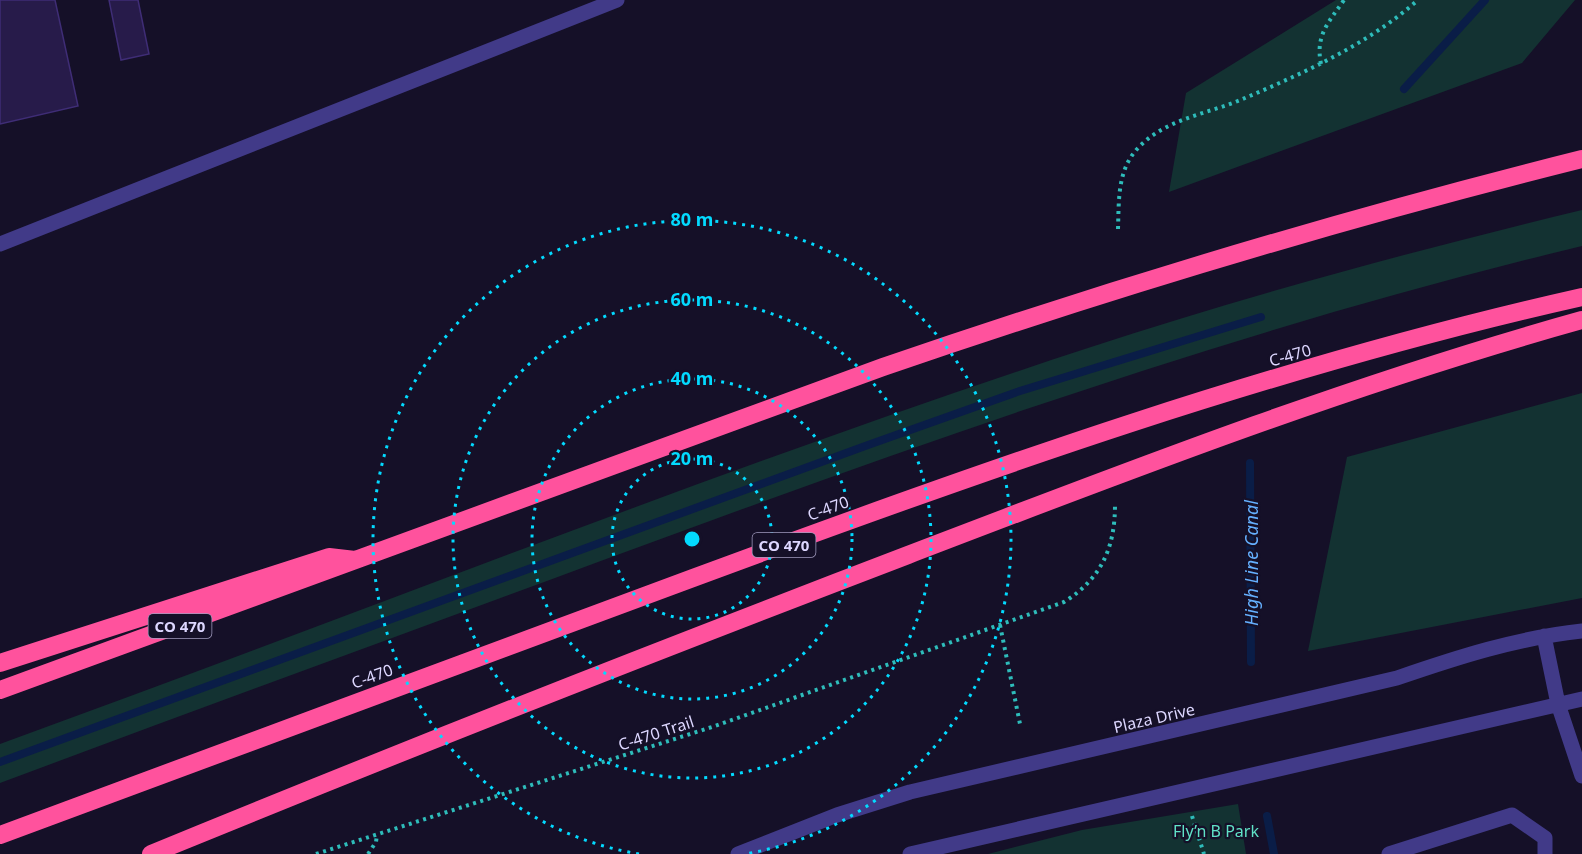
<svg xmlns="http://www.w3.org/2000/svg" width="1582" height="854" font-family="'Noto Sans',sans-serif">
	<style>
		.green { fill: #133232 }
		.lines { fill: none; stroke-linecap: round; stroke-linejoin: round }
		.stream { stroke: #0a1d47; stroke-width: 8 }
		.building { fill: #271b4a; stroke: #3f2d76; stroke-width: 1.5 }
		.path { stroke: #2ebcba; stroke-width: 4; stroke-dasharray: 3 4.5; stroke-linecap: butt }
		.minor { stroke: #413a88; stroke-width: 15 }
		.highway { stroke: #ff529d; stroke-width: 18 }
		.ring { fill: none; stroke: #03daff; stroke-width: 3; stroke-dasharray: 3 6 }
		.labels { text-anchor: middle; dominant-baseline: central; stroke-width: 4.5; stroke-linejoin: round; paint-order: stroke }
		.shield { fill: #151028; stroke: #a19bbe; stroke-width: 1.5 }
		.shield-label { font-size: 15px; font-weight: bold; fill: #ddd7ff }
		.street-label { font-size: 16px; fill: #ddd7ff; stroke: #151028 }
		.park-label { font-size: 16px; fill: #60e2c7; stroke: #151028 }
		.water-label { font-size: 18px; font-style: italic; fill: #65b0ff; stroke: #151028 }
		.centre { fill: #03daff; stroke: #151028; stroke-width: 3 }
		.ring-label { font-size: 18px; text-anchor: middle; font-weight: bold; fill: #03daff; stroke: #151028; stroke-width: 4.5; stroke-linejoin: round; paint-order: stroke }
	</style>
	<rect width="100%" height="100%" fill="#151028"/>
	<!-- green -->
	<path class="green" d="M1336,0H1575L1522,63L1169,192L1186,93Z
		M1582,210V246C1245,327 923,442 598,562C398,636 201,708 0,783V744C359,614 721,468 1088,348C1250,295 1416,250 1582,210Z
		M1582,393V598L1308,651L1347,457Z
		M1238,804L1246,854H988L1082,830Z"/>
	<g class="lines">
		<!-- stream -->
		<path class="stream" d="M1404,89L1485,0
			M1250,463L1251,662
			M0,762L868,445L1017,392L1261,317
			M1267,816L1274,854"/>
	</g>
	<!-- building -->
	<path class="building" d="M0,0H55L78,106L0,124Z
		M109,0H138L149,54L121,60Z"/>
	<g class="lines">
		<!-- path -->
		<path class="path" d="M1321,64C1315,35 1329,22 1344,0
			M1118,229C1119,201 1117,170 1138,148C1166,118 1209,114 1245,98C1306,72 1368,44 1418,0
			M1000,625L1020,724
			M1192,816L1204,854
			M316,854L712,727L1064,602C1101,579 1115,548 1115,505
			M368,854L376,842L377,834"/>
		<!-- minor -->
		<path class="minor" d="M0,244L617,0
			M1544,636L1558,704L1582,776
			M738,854L837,815L910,792L1397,678C1458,657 1517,638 1582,631
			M910,854L1582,699
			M1389,854L1512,815L1545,838V854"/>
		<!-- highway -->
		<path class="highway" d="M0,663L329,557L355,560
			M0,690L883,367C1113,288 1346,218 1582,159
			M0,835C231,749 462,664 693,578C984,470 1279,365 1582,297
			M151,854C402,751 654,652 908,555C1130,470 1352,384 1582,320"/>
	</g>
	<!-- distance rings -->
	<g class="ring">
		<circle cx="692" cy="539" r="80"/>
		<circle cx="692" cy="539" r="160"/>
		<circle cx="692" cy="539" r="239"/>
		<path d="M639 854A319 319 0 1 1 745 854"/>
	</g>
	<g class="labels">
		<!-- shield labels -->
		<g class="shield">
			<rect x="752.5" y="533" width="63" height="24" rx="4.5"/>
			<rect x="148.5" y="614" width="63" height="24" rx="4.5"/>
		</g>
		<g class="shield-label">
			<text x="784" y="545">CO 470</text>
			<text x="180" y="626">CO 470</text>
		</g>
		<!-- street labels -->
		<g class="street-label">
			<text transform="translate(1290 355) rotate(-16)">C-470</text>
			<text transform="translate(828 508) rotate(-20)">C-470</text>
			<text transform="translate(372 676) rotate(-20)">C-470</text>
			<text transform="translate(1154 718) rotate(-13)">Plaza Drive</text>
			<text transform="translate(656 733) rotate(-18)">C-470 Trail</text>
		</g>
		<!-- park labels -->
		<g class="park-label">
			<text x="1216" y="831">Fly’n B Park</text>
		</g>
		<!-- water labels -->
		<g class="water-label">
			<text transform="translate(1251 563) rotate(-90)">High Line Canal</text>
		</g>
	</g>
	<circle cx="692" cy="539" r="9" class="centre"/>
	<g class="ring-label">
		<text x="692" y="226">80 m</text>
		<text x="692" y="306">60 m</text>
		<text x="692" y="385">40 m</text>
		<text x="692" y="465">20 m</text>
	</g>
</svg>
